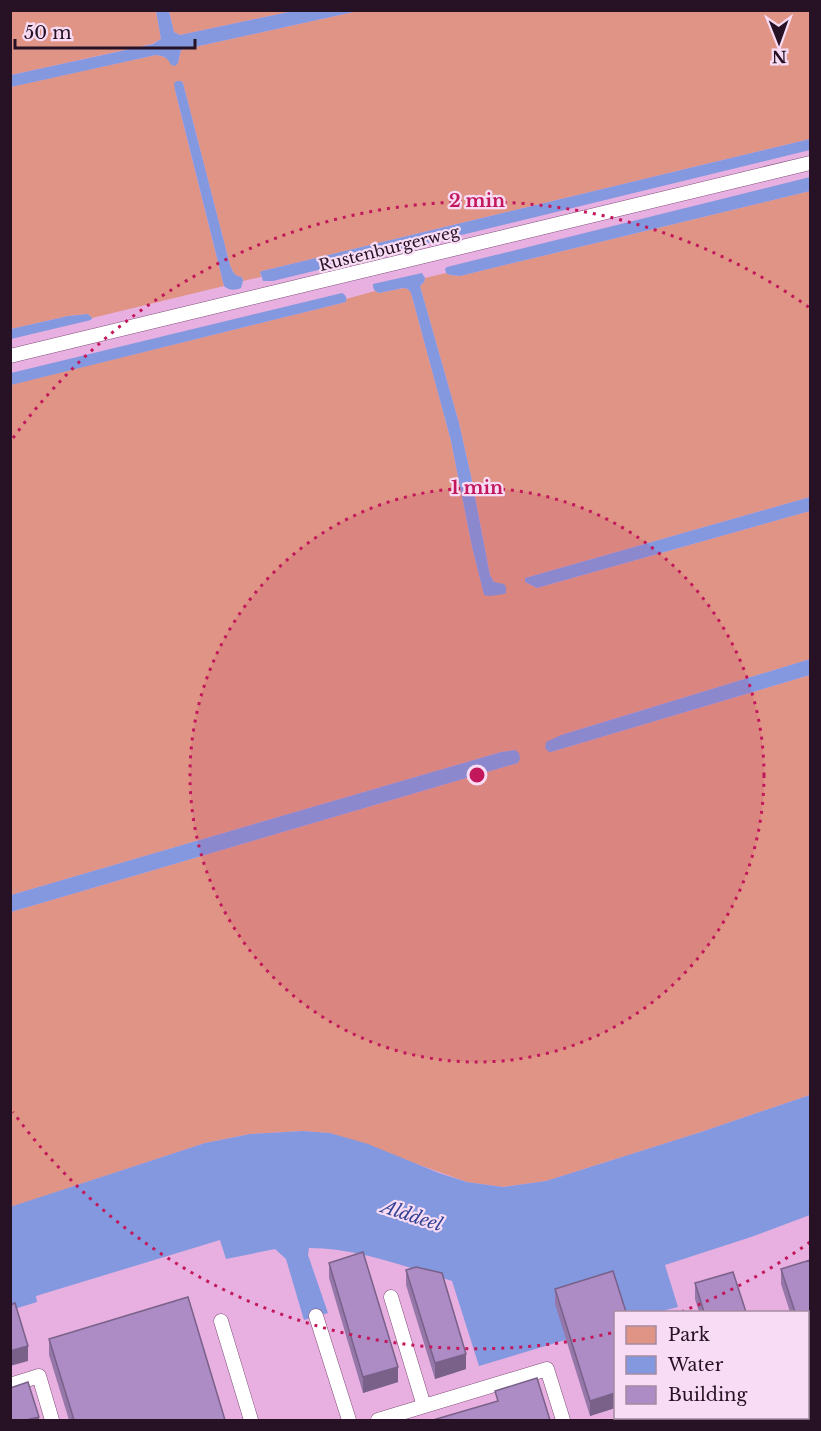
<svg xmlns="http://www.w3.org/2000/svg" width="821" height="1431" font-family="'Libre Baskerville',serif">
	<style>
		.green { fill: #df9486 }
		.water { fill: #8398df }
		.lines { fill: none; stroke-linecap: round; stroke-linejoin: round }
		.service-casing { stroke: #80507b; stroke-width: 15 }
		.service { stroke: #fff; stroke-width: 14 }
		.wall { fill: #9578a9 }
		.shaded-wall { fill: #796189 }
		.building { fill: #ad8bc4; stroke: #796189; stroke-width: 1.5 }
		.ring { fill: none; stroke: #c2185b; stroke-width: 3; stroke-dasharray: 3 6 }
		.labels { text-anchor: middle; dominant-baseline: central; stroke-width: 4.5; stroke-linejoin: round; paint-order: stroke }
		.street-label { font-size: 16px; fill: #261224; stroke: #f8dbf4 }
		.water-label { font-size: 18px; font-style: italic; fill: #304093; stroke: #f8dbf4 }
		.centre { fill: #c2185b; stroke: #f8dbf4; stroke-width: 3 }
		.ring-label { font-size: 18px; text-anchor: middle; font-weight: bold; fill: #c2185b; stroke: #f8dbf4; stroke-width: 4.5; stroke-linejoin: round; paint-order: stroke }
	</style>
	<rect width="100%" height="100%" fill="#e8b0e0"/>
	<!-- green -->
	<path class="green" d="M10,11H156L161,39L152,44L11,75Z
		M169,11H293L180,35L174,32Z
		M358,11H810V139L262,271L260,272L261,277L243,281L242,277C234,276 233,272 230,265L183,83L181,81L175,90L224,286L92,318L88,314L68,316L11,329L10,87L156,55C164,56 170,60 178,63L181,50Z
		M810,191V497L525,578V582L537,588L810,511V659L561,735L551,752L810,675V1095L701,1132L546,1181L503,1187L467,1182L330,1133L303,1131L250,1134L205,1143L11,1207V912L518,763L515,750L501,752L11,895L10,385L346,302V299L375,291L379,293L404,288L408,289L411,293L451,441L472,547L484,594L497,584L494,582L490,575L471,476L459,423L420,286L424,282L425,278L446,273L450,275L460,276Z"/>
	<!-- water -->
	<path class="water" d="M156,11H169L174,32L180,35L293,11H358L181,50L178,63L175,66L171,65C168,58 164,56 156,55L11,87V75L153,44L161,39Z
		M177,81H181L183,83L230,265C233,272 234,276 242,277L243,281L241,288C235,290 229,291 224,286L175,90L174,83Z
		M810,139V150L273,281H263L260,272L262,271Z
		M810,177V191L460,276L450,275L446,273L445,269L447,267Z
		M422,273L425,278L424,282L420,286L459,423L471,476L490,575L494,582L504,584L506,587V593L504,594L490,596L484,595L472,547L451,441L411,293L408,289L403,288L379,293C374,291 373,289 373,284Z
		M342,293C346,295 347,298 346,302L11,385V373Z
		M88,314L92,318L91,320L11,339V329L68,316Z
		M810,497V511L537,588L525,582V578Z
		M810,659V675L551,752H549L545,748L546,742L561,735Z
		M515,750L519,753L520,759L518,763L11,912V895L501,752Z
		M810,1095V1215L751,1237L665,1265L678,1307L658,1312H616L615,1325L479,1366L452,1281C406,1267 358,1248 309,1248L308,1255L328,1313L304,1320L286,1259L275,1249L226,1259L220,1240L36,1296L37,1302L11,1310L10,1207L205,1143L250,1134L303,1131L330,1133L368,1144L439,1173L467,1182L503,1187L546,1181L701,1132Z"/>
	<g class="lines">
		<defs>
			<path id="service" d="M10,356L810,163
				M391,1297L424,1406
				M316,1316L349,1420
				M221,1321L251,1420
				M10,1385L39,1376L52,1420
				M378,1420L547,1369L563,1420"/>
		</defs>
		<!-- service casing -->
		<use href="#service" class="service-casing"/>
		<!-- service -->
		<use href="#service" class="service"/>
	</g>
	<!-- wall -->
	<path class="wall" d="M810,1260V1380L807,1370V1312H790L781,1284V1269Z
		M329,1263L398,1382L363,1393L329,1278Z
		M406,1270L466,1369L435,1379L406,1285Z
		M695,1283L746,1312H699L695,1299Z
		M555,1289L615,1312V1408L590,1416L555,1304Z
		M49,1339L225,1420H69L49,1355Z"/>
	<!-- shaded-wall -->
	<path class="shaded-wall" d="M28,1346V1361L10,1366V1351Z
		M466,1354V1369L435,1379V1363Z
		M398,1367V1382L363,1393V1377Z
		M615,1393V1408L590,1416V1401Z
		M39,1417V1420H26Z"/>
	<!-- building -->
	<path class="building" d="M363,1252L398,1367L363,1377L329,1263Z
		M810,1260V1364L807,1355V1312H795L781,1269Z
		M416,1267L442,1273L466,1354L435,1363L406,1270Z
		M613,1271L626,1312H615V1393L590,1401L555,1289Z
		M733,1272L746,1312H704L695,1283Z
		M188,1297L225,1420H74L49,1339Z
		M15,1303L28,1346L10,1351V1305Z
		M537,1378L550,1420H433L498,1401L495,1391Z
		M28,1382L39,1417L26,1420H10V1388Z"/>
	<!-- distance rings -->
	<circle cx="477" cy="775" r="287" fill="#c2185b" fill-opacity=".12"/>
	<g class="ring">
		<circle cx="477" cy="775" r="287"/>
		<path d="M810 1242A574 574 0 0 1 683 1311M611 1333A574 574 0 0 1 13 1112M13 438A574 574 0 0 1 810 308"/>
	</g>
	<g class="labels">
		<!-- street labels -->
		<g class="street-label">
			<text transform="translate(389 248) rotate(-14)">Rustenburgerweg</text>
		</g>
		<!-- water labels -->
		<g class="water-label">
			<text transform="translate(412 1216) rotate(18)">Alddeel</text>
		</g>
	</g>
	<circle cx="477" cy="775" r="9" class="centre"/>
	<g class="ring-label">
		<text x="477" y="207">2 min</text>
		<text x="477" y="494">1 min</text>
	</g>
	<!-- border -->
	<rect width="821" height="1431" fill="none" stroke="#261224" stroke-width="24"/>
	<!-- legend -->
	<rect x="614" y="1311" width="195" height="108" fill="#f8dbf4" stroke="#a48ba1" stroke-width="1.5"/>
	<rect x="626" y="1326" width="30" height="18" fill="#df9486" stroke="#a48ba1" stroke-width="1.5"/>
	<text x="668" y="1341" font-size="18" fill="#261224">Park</text>
	<rect x="626" y="1356" width="30" height="18" fill="#8398df" stroke="#a48ba1" stroke-width="1.5"/>
	<text x="668" y="1371" font-size="18" fill="#261224">Water</text>
	<rect x="626" y="1386" width="30" height="18" fill="#ad8bc4" stroke="#a48ba1" stroke-width="1.5"/>
	<text x="668" y="1401" font-size="18" fill="#261224">Building</text>
	<!-- north arrow -->
	<g transform="translate(779 42) rotate(179)" stroke="#f8dbf4" stroke-width="4.5" paint-order="stroke">
	<path d="M0-4.5L10 22L0 15L-10 22Z" fill="#261224"/>
	<text y="-9" font-size="16" font-weight="bold" text-anchor="middle" fill="#261224">N</text>
	</g>
	<!-- scale -->
	<path d="M15 39v9h180v-9" fill="none" stroke="#261224" stroke-width="3"/>
	<text x="24" y="39" font-size="18" fill="#261224" stroke="#f8dbf4" stroke-width="4.5" paint-order="stroke">50 m</text>
</svg>
